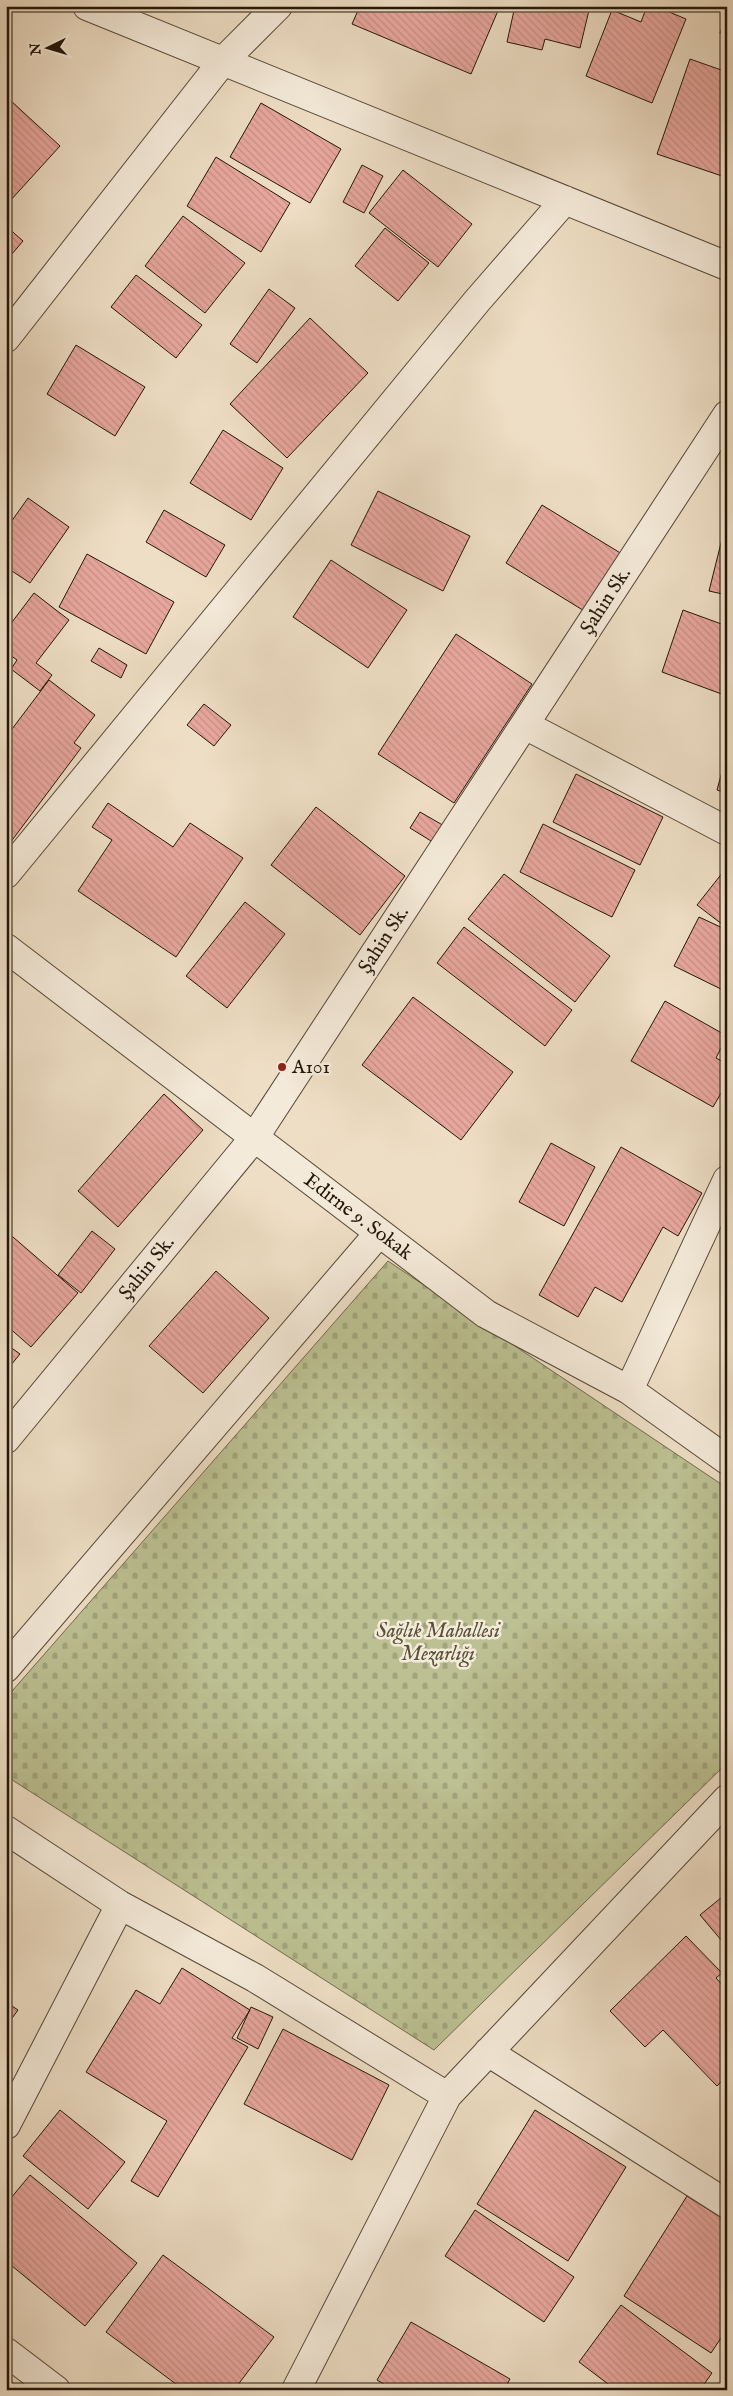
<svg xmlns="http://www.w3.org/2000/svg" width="733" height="2396" font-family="'IM FELL English',serif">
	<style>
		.cemetery { fill: url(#cemetery-stones); stroke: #706b4e }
		.building { fill: url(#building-back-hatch); stroke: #231609 }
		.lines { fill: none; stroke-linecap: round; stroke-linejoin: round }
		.minor-casing { stroke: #564838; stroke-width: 30 }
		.minor { stroke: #f4ead9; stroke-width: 28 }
		.poi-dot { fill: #8f2418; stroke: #f4ead9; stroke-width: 2 }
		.labels { text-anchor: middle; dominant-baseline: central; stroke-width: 5; stroke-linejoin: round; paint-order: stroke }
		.street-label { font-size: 20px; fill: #231609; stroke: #f4ead9 }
		.poi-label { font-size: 20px; fill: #231609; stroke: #f4ead9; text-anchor: start }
		.park-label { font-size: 20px; font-style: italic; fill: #595239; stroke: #f4ead9 }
	</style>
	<defs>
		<pattern id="cemetery-stones" width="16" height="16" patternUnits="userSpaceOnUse" patternTransform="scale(1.25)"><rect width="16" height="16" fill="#bcc092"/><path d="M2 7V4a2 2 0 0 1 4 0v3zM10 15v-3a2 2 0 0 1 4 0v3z" fill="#a1a47d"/></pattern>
		<pattern id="building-back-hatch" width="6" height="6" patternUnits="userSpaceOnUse" patternTransform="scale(1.25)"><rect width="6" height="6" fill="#e8a79e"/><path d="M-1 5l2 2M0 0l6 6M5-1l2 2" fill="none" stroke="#c78f87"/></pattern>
	</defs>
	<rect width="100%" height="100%" fill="#eedec5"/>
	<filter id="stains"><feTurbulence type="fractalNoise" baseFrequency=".004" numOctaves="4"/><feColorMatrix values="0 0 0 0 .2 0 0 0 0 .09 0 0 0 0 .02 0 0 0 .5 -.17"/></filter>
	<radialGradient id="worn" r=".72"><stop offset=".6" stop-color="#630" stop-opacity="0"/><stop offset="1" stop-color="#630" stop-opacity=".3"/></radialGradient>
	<!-- cemetery -->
	<path class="cemetery" d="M388,1261L727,1488V1763L434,2050L6,1776V1698Z"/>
	<!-- building -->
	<path class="building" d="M360,6H500L471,74L352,24Z
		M515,6H590L580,48L545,39L542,50L507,42Z
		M647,6H655L686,19L652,103L586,76L612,10L641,22Z
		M727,13V36L720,33Z
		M690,59L727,72V160L722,176L657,154Z
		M10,100L60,146L9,202L6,199V105Z
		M261,103L341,149L310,203L230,157Z
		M216,157L290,203L261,252L187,206Z
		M362,165L383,176L364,213L343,202Z
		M403,170L472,224L438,267L369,213Z
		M183,216L245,263L205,313L145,266Z
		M6,226L23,241L6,261Z
		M385,228L429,263L398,301L355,266Z
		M136,275L202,325L176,358L111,307Z
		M269,289L295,308L257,363L230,344Z
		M310,318L368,373L287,458L230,404Z
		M76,345L145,387L115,436L47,394Z
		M223,430L283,468L251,520L190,483Z
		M378,491L470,536L443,591L351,545Z
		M28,498L69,527L30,583L6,567V529Z
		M542,505L622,554L586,612L506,563Z
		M164,510L225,545L206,577L146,542Z
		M722,539L727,540V595L709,591Z
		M87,554L174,602L146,654L59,607Z
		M331,560L407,610L368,668L293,617Z
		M34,593L69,620L36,663L52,675L40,691L11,669L17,660L6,652V630Z
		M683,610L727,626V696L662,672Z
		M456,634L532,684L454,803L378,754Z
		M99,648L127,665L121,678L91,661Z
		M49,680L95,715L74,743L81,748L7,847L6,737Z
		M204,704L231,725L214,746L187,725Z
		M723,768L727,769V793L717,790Z
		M576,774L663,817L640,865L553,822Z
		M108,803L173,847L190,823L243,858L176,957L78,891L112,840L92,827Z
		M316,807L405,876L360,935L271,865Z
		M420,812L446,827L436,844L410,828Z
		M543,824L635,870L612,917L520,872Z
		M727,867V928L697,905Z
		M504,874L610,956L575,1002L468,919Z
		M245,902L285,934L227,1008L186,976Z
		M699,917L727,930V992L674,966Z
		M464,927L572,1010L545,1046L437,963Z
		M413,997L513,1072L461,1140L362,1065Z
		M665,1001L727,1036L716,1058L727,1064V1083L713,1107L631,1061Z
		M164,1094L203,1130L118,1227L78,1191Z
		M551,1143L595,1167L564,1226L519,1202Z
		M621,1147L702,1193L678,1236L663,1227L622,1302L595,1287L578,1317L539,1295Z
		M6,1231L78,1293L31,1347L6,1325Z
		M92,1231L115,1249L81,1293L58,1275Z
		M216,1271L269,1318L203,1393L149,1346Z
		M6,1344L20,1354L6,1371Z
		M727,1893V1947L700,1915Z
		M686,1936L722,1973L716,1978L727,1990V2076L717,2086L663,2030L645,2047L610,2011Z
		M182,1968L250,2010L232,2038L248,2047L158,2197L131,2181L167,2121L86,2072L136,1990L160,2004Z
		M6,2002L18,2010L7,2025L6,2024Z
		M251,2007L273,2017L258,2049L237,2038Z
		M283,2029L389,2085L352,2160L244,2104Z
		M60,2110L125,2162L88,2209L23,2156Z
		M535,2110L626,2167L568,2261L477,2204Z
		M30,2175L137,2263L85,2326L6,2261V2204Z
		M687,2196L727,2221V2329L711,2353L624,2296Z
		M475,2210L574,2277L544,2322L445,2256Z
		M163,2255L274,2337L234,2390H184L106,2332Z
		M621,2305L712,2373L700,2390H616L579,2362Z
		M411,2322L510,2379L504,2390H394L377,2380Z"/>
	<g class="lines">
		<defs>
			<path id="minor" d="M87,6L727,266
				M6,338L223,61L278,6
				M525,725L727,831
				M6,874L477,301L565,200
				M6,948L486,1314L629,1390L727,1460
				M629,1390L727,1180
				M6,1439L254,1138L727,415
				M6,1668L379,1233
				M6,1830L120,1905L255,1978L447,2096
				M488,2052L727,2204
				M6,2125L120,1905
				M6,2352L56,2390
				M296,2390L447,2096L727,1799"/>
		</defs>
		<!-- minor casing -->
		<use href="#minor" class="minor-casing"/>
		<!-- minor -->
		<use href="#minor" class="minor"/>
	</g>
	<!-- markers -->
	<circle class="poi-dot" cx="282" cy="1067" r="5"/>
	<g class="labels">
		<!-- street labels -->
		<g class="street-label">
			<text transform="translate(606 601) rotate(-57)">Şahin Sk.</text>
			<text transform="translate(384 940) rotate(-57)">Şahin Sk.</text>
			<text transform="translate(358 1217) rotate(37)">Edirne 9. Sokak</text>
			<text transform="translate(147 1268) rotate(-51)">Şahin Sk.</text>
		</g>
		<!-- poi labels -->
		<g class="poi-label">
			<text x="292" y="1067">A101</text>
		</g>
		<!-- park labels -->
		<g class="park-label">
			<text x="438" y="1631">Sağlık Mahallesi<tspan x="438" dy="23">Mezarlığı</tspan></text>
		</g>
	</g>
	<!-- margin -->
	<rect width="733" height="2396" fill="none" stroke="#eedec5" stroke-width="25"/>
	<rect x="8" y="8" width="718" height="2381" fill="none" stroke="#231609" stroke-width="2.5"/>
	<rect x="12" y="12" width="708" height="2371" fill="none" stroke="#231609"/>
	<!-- north arrow -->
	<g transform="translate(48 48) rotate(265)" stroke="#f4ead9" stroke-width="4" paint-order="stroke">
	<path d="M0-4L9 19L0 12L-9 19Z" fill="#231609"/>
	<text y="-8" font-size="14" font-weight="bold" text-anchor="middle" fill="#231609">N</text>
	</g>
	<rect width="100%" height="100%" filter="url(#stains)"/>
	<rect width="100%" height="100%" fill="url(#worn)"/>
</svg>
